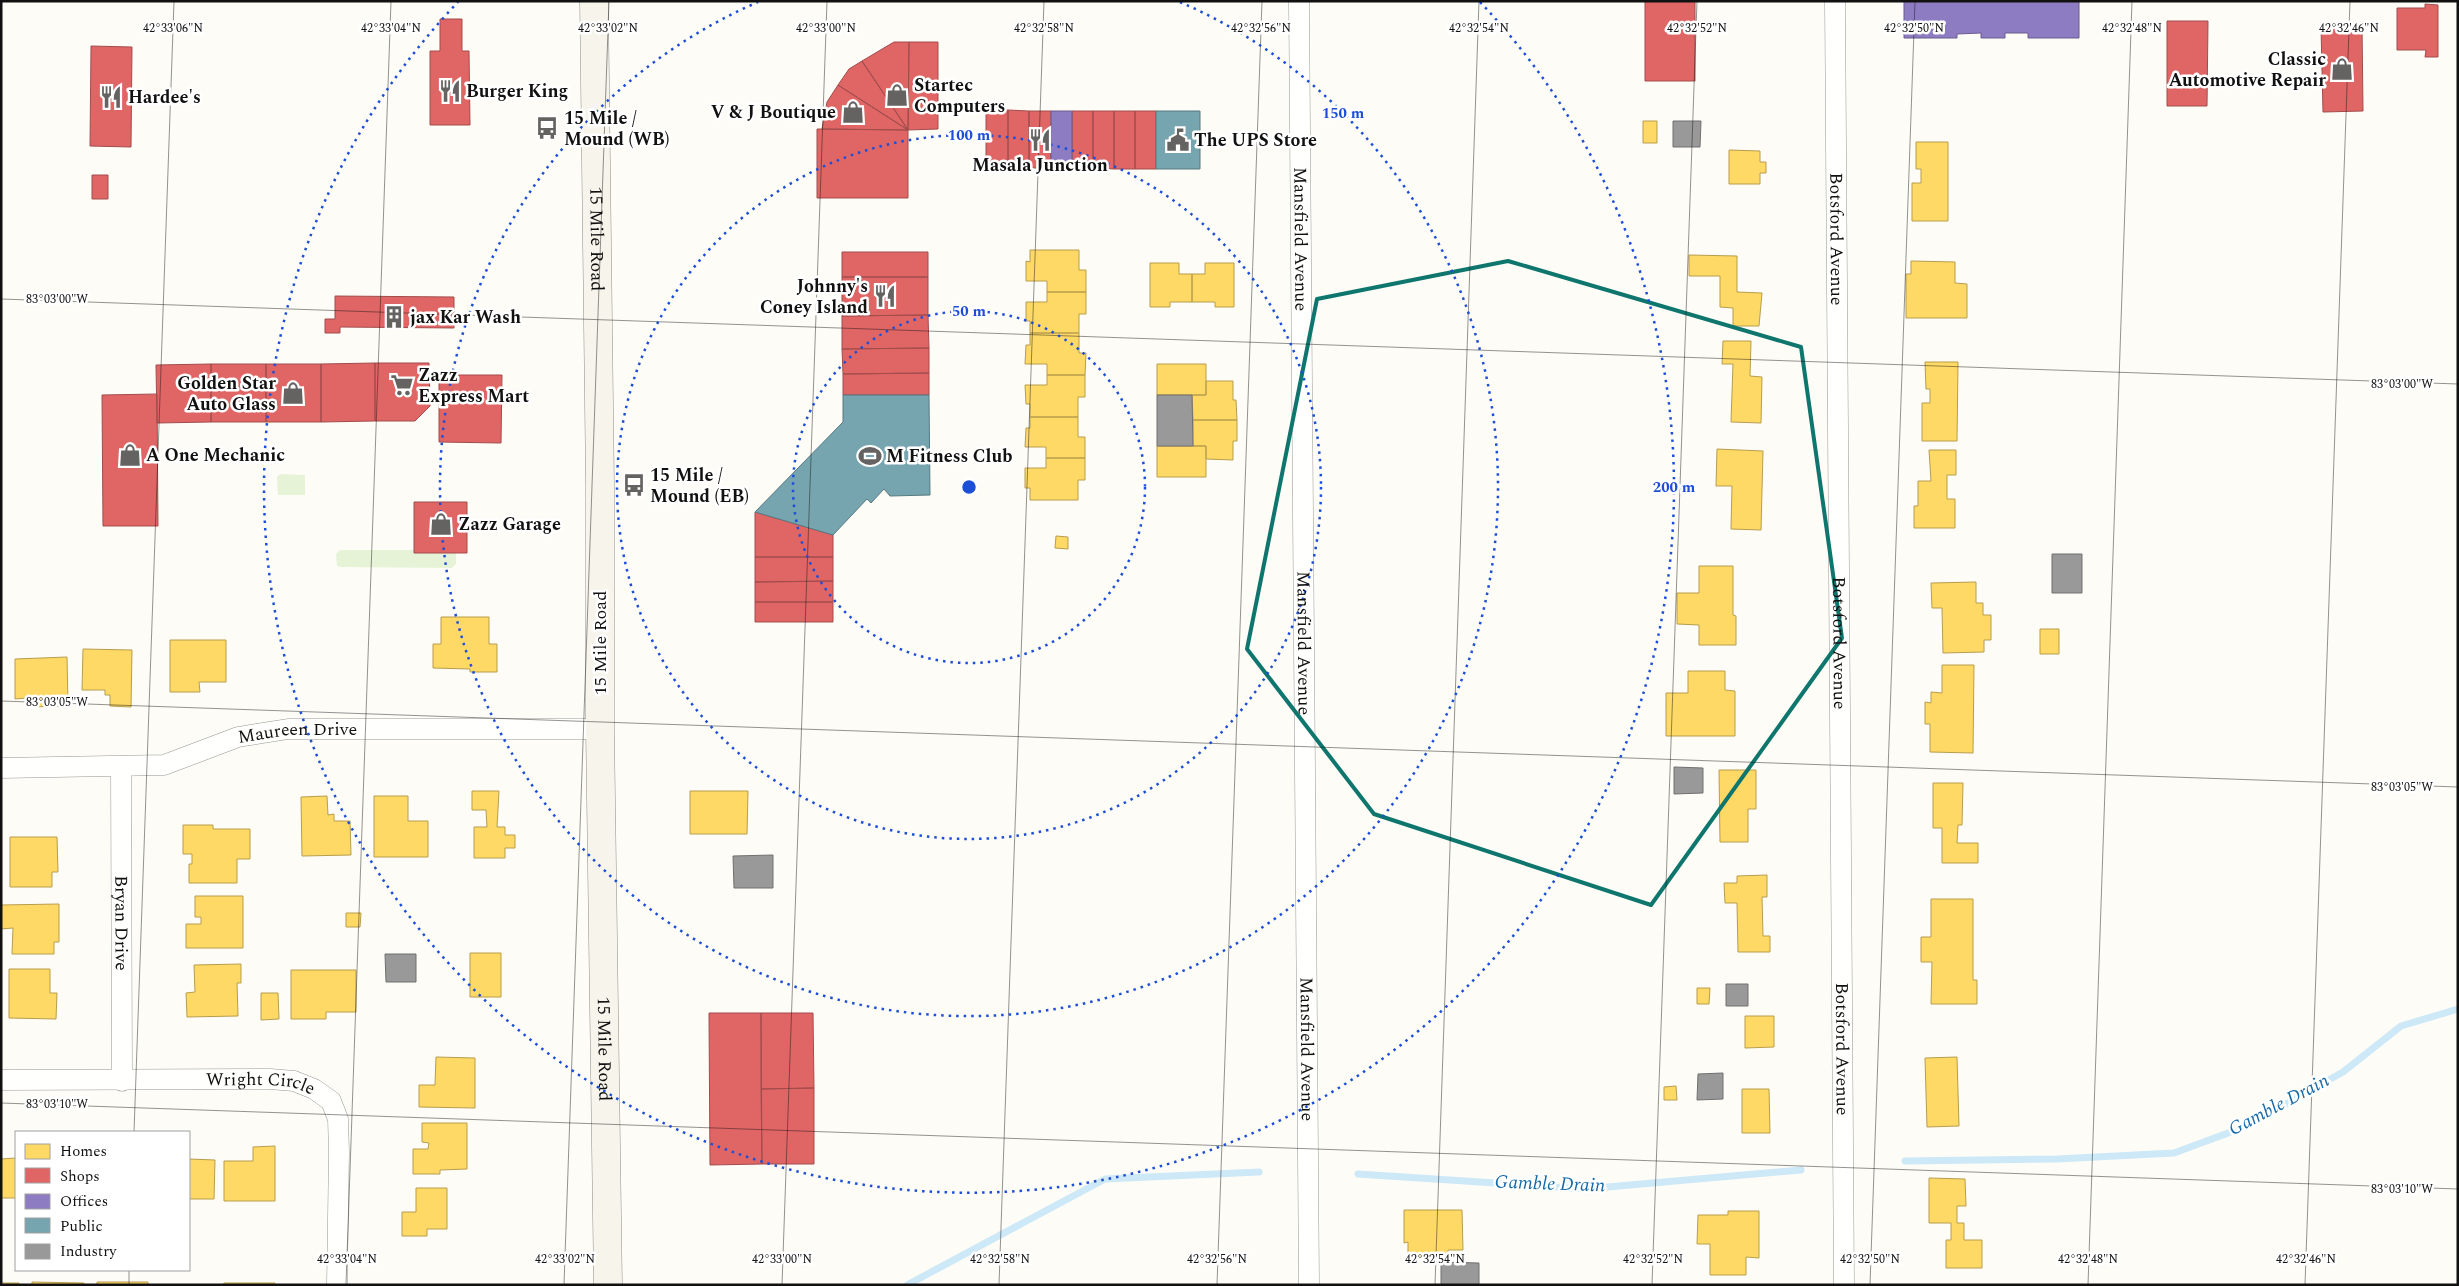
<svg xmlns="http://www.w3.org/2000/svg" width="2459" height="1286" font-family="Spectral,serif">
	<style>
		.green { fill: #e7f3d7 }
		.homes { fill: #ffd966; stroke: #b89d4c }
		.shops { fill: #e06666; stroke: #a24c4c }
		.offices { fill: #8e7cc3; stroke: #685c8e }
		.public { fill: #76a5af; stroke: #587980 }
		.industry { fill: #999; stroke: #707070 }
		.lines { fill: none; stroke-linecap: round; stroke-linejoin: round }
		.stream { stroke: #cde8f7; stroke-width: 7 }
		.street-casing { stroke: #979795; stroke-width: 21 }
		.secondary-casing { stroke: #8e8d8b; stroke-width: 29 }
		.street { stroke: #fffffe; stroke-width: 20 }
		.secondary { stroke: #f6f4eb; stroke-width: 28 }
		.marked { fill: none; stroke: #0f766e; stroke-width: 4; stroke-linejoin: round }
		.ticks { fill: none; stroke: #111; stroke-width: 1; stroke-opacity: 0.45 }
		.ring { fill: none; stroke: #1d4ed8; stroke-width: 2.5; stroke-dasharray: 2.5 5 }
		.labels { text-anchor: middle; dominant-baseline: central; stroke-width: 5; stroke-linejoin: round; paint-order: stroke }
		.poi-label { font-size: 18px; font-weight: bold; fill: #111; stroke: #fff; text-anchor: start }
		.street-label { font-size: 18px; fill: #111; stroke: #fff }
		.water-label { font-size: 19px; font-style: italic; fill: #1768a6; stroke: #fff }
		.ticks-label { font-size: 12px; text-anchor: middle; fill: #111; stroke: #fff; stroke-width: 5; stroke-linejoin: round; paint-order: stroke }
		.centre { fill: #1d4ed8; stroke: #fff; stroke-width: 2.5 }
		.ring-label { font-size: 15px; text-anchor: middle; font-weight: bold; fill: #1d4ed8; stroke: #fff; stroke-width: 5; stroke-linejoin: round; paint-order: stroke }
	</style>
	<rect width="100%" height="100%" fill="#fdfcf7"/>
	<!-- green -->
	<path class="green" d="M280,474L305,475V495H278L277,477Z
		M340,550H414V553H456V564L452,568L341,567L337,566L336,554Z"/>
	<!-- homes -->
	<path class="homes" d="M1643,121H1657V143H1643Z
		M1916,142H1948V221H1912V183H1921V169H1916Z
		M1729,150L1760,151V162H1766V173H1760V184H1729Z
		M1030,250H1079V270H1086V292H1047V281H1026V261L1030,262Z
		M1689,255L1737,256V292L1762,293L1759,326H1733V308L1720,307V276H1689Z
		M1911,261L1955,262V283L1967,284V318H1906V274H1911Z
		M1150,263H1179V274H1192V302H1170V307H1150Z
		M1205,263H1234V307H1215V302H1192V274H1205Z
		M1047,292H1086V314H1079V333H1030V321H1026V302H1047Z
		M1030,333H1079V353H1086L1085,375H1047V364H1025L1026,345H1030Z
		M1723,341H1751L1750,376L1762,377L1761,423L1731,422L1733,364H1722Z
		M1925,362H1958L1957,441H1922V403H1930V389H1926Z
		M1157,364H1206V395H1157Z
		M1047,375H1085V397H1078V417H1030V404H1026L1025,385H1047Z
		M1206,381H1233V400H1236L1237,420H1193L1192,395H1206Z
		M1030,417H1078V437H1085V458H1046V447H1025L1026,428H1030Z
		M1193,420H1237V441H1233V460L1206,459V446H1193Z
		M1157,446H1206V477H1157Z
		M1717,449L1763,451L1761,530L1731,529L1732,486H1716Z
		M1929,450H1956V475H1947V499H1955V528H1914V506H1918V481H1931Z
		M1046,458H1085V480H1078V500H1030V488H1025V468H1046Z
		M1056,536L1068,537V549L1055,548Z
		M1699,566H1733V615L1736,616V645H1699V625L1677,624V593H1699Z
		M1976,582V603H1983V615H1991V640H1984V652L1943,653L1942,608H1932L1931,583Z
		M441,617H489V644H497V672H470V669L433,668V644H441Z
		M2040,629H2059V654H2040Z
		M170,640H226V682H199L200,692H170Z
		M83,649L132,650L131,707L110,706V695H105V690H82Z
		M67,657L68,706L27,707V698L15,699V659Z
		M1942,665H1974L1973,753L1930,752V724H1925V702L1931,703V692L1942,693Z
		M1688,671H1725V690L1735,691V736H1666V693H1688Z
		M1719,770H1756V809H1748V842H1720Z
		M1933,783H1963L1962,825H1958L1957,843H1978V863H1942V828H1933Z
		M472,791H499L497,827H505V835H515V848H505V858H474V827H487L486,810H472Z
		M690,791H748L747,834H690Z
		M327,796L328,815L334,814V821H350L351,855L302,856L301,797Z
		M374,796H408V821H428V857H374Z
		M183,825H213V829H250V859H237V883H189V864H192V854H183Z
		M10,837H57L58,872H52V887H10Z
		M1767,875V897H1762L1763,936H1770V952H1738L1737,903H1725L1724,883H1737V876Z
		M195,896H243V948H186V924H201V917H195Z
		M1931,899H1973V980H1977V1004H1931L1932,962H1921V937H1931Z
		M59,904V942H54V954H12L13,928L1,929V905Z
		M346,913H361L360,927H346Z
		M470,953H501V997H470Z
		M241,964V983H237L238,1016L187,1017L186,993L195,992L194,965Z
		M9,969H50V993H57L56,1019L9,1018Z
		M291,970H356V1012H326V1019H291Z
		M1697,988H1710L1709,1004H1697Z
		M261,993H278L279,1019L261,1020Z
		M1745,1016H1774V1047L1745,1048Z
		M436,1057L475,1058V1108L419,1107V1085H435Z
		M1957,1057L1959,1126L1927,1127L1925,1058Z
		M1676,1086L1677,1100H1664V1087Z
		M1742,1089H1769L1770,1133H1742Z
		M422,1123H467V1169L440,1170V1174H413V1149H428L429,1143L422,1142Z
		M275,1146V1201H224V1161H253V1147Z
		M16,1158V1198H1V1159Z
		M189,1159L215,1160L214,1199H189Z
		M1929,1178L1965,1179L1966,1206H1957V1223H1964V1240H1982V1268H1946V1240H1951V1223H1929Z
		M416,1188H447V1229H427V1236H402V1212H416Z
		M1404,1210H1462L1463,1250H1448V1258H1408V1242L1404,1243Z
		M1728,1211H1759V1258L1746,1257V1275H1710V1244H1697L1698,1215H1728Z
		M32,1282L84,1283V1285H32Z
		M97,1282H148V1285H97Z
		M1,1283H19V1285H1Z
		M224,1283H275V1285H223Z"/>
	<!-- shops -->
	<path class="shops" d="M1645,1H1695V81H1645Z
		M2425,4L2438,5V57H2425L2426,50H2397V8H2425Z
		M440,19H462V51H469L470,125H430V51H440Z
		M2167,21H2208L2207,106H2167Z
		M2362,26L2363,111L2323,112L2321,27Z
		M894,42H909L908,130L862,61Z
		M909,42H938V129L908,130Z
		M91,46L132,47L131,147L90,146Z
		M862,61L908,130L838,85L849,69Z
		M838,85L908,130L822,129L827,102Z
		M1008,110V168H986V111Z
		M1008,110L1029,111V168H1008Z
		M1029,111H1051V168H1029Z
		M1072,111H1093V168L1072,169Z
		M1093,111H1114V169L1093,168Z
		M1114,111H1135V169H1114Z
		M1135,111H1156V169H1135Z
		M817,129L908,130V198H817Z
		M92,175H108V199H92Z
		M842,252H928V277H842Z
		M842,277H928V315L842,316Z
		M335,296L454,297V328L340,327V333H325V319H335Z
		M928,315L929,348L842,349V316Z
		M929,348V373L843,374L842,349Z
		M375,363H429L430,406L415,421H375Z
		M375,363V421L321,422V364Z
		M211,364H266V422H211Z
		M211,364V422L157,423L156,365Z
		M266,364H321V422H266Z
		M929,373V395H843V374Z
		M439,375H502L501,443L439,442Z
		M157,394L158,526H103L102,395Z
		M414,502H467V553H414Z
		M755,512L833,535V557H755Z
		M755,557H833V581L755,582Z
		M833,581V602H755V582Z
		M755,602H833V622H755Z
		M709,1013H761L762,1164L710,1165Z
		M761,1013H813L814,1088L761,1089Z
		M814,1088V1164H762L761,1089Z"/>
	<!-- offices -->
	<path class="offices" d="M1904,1H2079V38H2028V33H2005V38H1981V33L1957,34V38H1904Z
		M1051,111H1072V169L1051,168Z"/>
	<!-- public -->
	<path class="public" d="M1156,111H1200V169H1156Z
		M843,395H929L930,495L890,496L884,489L871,503L867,499L833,535L755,512L843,422Z"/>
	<!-- industry -->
	<path class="industry" d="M1673,121H1701L1700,147H1673Z
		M1157,395H1192L1193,446H1157Z
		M2052,554H2082V593H2052Z
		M1674,767L1703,768V793L1674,794Z
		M773,855V888H734L733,856Z
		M385,954H416V982H386Z
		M1726,984H1748V1006H1726Z
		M1723,1073V1099L1697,1100L1698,1074Z
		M1441,1262L1479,1263V1285H1441Z"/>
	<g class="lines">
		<!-- stream -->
		<path class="stream" d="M1905,1161L2057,1159L2174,1153L2247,1126L2343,1072L2401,1026L2458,1009
			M1358,1174L1585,1189L1801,1170
			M907,1285L1105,1179L1259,1172"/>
		<defs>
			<g id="street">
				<path id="s1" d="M1299,1L1309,1285"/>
				<path id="s2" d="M1835,1L1844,1285"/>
				<path id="s3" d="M121,767L122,1081"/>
				<path id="s4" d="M1,768L164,765L238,737L288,729H600"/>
				<path id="s5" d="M1,1080L270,1079L294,1081L314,1089L331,1101L338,1119L339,1152L337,1285"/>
			</g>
			<g id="secondary">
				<path id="s6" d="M594,1L600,485V729L608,1285"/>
			</g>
		</defs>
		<!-- street casing -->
		<use href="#street" class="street-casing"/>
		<!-- secondary casing -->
		<use href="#secondary" class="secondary-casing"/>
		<!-- street -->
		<use href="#street" class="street"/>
		<!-- secondary -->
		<use href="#secondary" class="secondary"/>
	</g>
	<!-- marked area -->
	<path class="marked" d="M1508,261L1801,347L1842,638L1651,905L1374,814L1247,649L1317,299Z"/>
	<!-- ticks -->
	<path class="ticks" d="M1,299L2458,384M1,701L2458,787M1,1103L2458,1189M134,1132L174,1M129,1285V1270M346,1285L391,1M564,1285L609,1M782,1285L827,1M999,1285L1044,1M1217,1285L1262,1M1435,1285L1479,1M1652,1285L1697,1M1870,1285L1915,1M2088,1285L2132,1M2305,1285L2350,1"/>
	<!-- distance rings -->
	<g class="ring">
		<circle cx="969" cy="487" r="176"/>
		<circle cx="969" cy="487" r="352"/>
		<path d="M1180 2A529 529 0 1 1 758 2"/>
		<path d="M1480 2A705 705 0 1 1 458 2"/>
	</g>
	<!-- icons -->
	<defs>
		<symbol id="shop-bare" viewBox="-9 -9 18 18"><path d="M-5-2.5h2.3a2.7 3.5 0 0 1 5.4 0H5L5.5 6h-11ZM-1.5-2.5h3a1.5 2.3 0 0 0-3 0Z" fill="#646362" stroke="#fff" stroke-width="2.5" paint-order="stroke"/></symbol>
		<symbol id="restaurant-bare" viewBox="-9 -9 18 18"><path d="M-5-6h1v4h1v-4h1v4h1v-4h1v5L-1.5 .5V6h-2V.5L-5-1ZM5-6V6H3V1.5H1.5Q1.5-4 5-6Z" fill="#646362" stroke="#fff" stroke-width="2.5" paint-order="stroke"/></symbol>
		<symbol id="bus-bare" viewBox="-9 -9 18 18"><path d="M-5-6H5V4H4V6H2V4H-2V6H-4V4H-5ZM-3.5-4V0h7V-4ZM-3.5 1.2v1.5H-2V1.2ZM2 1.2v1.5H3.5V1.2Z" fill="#646362" stroke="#fff" stroke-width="2.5" paint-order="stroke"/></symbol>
		<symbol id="civic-bare" viewBox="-9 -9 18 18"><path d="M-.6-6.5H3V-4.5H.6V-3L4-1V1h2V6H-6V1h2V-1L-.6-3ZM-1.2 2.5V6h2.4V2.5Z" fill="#646362" stroke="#fff" stroke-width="2.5" paint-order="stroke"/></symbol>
		<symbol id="building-bare" viewBox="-9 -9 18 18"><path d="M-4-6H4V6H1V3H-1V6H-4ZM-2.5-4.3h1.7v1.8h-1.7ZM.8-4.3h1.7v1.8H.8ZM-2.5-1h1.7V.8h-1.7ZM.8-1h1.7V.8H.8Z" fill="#646362" stroke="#fff" stroke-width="2.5" paint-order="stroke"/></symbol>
		<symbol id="supermarket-bare" viewBox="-9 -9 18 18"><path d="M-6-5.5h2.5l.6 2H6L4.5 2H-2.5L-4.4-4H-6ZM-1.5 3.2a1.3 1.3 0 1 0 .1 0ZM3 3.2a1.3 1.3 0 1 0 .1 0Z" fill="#646362" stroke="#fff" stroke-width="2.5" paint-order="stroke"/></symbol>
		<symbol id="stadium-bare" viewBox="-9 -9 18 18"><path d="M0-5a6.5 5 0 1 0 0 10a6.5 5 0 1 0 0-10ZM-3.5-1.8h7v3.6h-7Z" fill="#646362" stroke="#fff" stroke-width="2.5" paint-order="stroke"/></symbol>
	</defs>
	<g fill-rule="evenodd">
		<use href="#shop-bare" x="2326" y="53" width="32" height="32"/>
		<use href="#restaurant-bare" x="434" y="75" width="32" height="32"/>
		<use href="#shop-bare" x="881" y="79" width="32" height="32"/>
		<use href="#restaurant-bare" x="95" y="81" width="32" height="32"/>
		<use href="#shop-bare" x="837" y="96" width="32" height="32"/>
		<use href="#bus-bare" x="531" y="112" width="32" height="32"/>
		<use href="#restaurant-bare" x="1024" y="124" width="32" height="32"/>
		<use href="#civic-bare" x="1162" y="124" width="32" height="32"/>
		<use href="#restaurant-bare" x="869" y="280" width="32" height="32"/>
		<use href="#building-bare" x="378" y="301" width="32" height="32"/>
		<use href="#supermarket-bare" x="386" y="369" width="32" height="32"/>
		<use href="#shop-bare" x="277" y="377" width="32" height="32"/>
		<use href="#shop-bare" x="114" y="439" width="32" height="32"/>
		<use href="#stadium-bare" x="854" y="440" width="32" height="32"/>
		<use href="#bus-bare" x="618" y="469" width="32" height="32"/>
		<use href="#shop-bare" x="425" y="508" width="32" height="32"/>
	</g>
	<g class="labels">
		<!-- poi labels -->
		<g class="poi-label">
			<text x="2326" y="59" text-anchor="end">Classic<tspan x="2326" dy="21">Automotive Repair</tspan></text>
			<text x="914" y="85">Startec<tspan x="914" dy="21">Computers</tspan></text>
			<text x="466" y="91">Burger King</text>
			<text x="128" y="97">Hardee's</text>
			<text x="836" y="112" text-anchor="end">V &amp; J Boutique</text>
			<text x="564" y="118">15 Mile /<tspan x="564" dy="21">Mound (WB)</tspan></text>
			<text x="1194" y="140">The UPS Store</text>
			<text x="1040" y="165" text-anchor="middle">Masala Junction</text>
			<text x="868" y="286" text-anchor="end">Johnny's<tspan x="868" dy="21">Coney Island</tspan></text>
			<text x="410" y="317">jax Kar Wash</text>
			<text x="418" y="375">Zazz<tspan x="418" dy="21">Express Mart</tspan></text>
			<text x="276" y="383" text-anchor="end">Golden Star<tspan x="276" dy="21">Auto Glass</tspan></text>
			<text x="146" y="455">A One Mechanic</text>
			<text x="886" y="456">M Fitness Club</text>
			<text x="650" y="475">15 Mile /<tspan x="650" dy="21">Mound (EB)</tspan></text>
			<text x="458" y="524">Zazz Garage</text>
		</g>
		<!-- street labels -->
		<g class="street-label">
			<text stroke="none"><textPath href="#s6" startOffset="238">15 Mile Road</textPath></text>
			<text stroke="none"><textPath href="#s1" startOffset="238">Mansfield Avenue</textPath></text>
			<text stroke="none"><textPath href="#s2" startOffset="238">Botsford Avenue</textPath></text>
			<text transform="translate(600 643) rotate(-90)">15 Mile Road</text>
			<text stroke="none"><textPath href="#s1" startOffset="642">Mansfield Avenue</textPath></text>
			<text stroke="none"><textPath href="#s2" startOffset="642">Botsford Avenue</textPath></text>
			<text stroke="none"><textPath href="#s4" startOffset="302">Maureen Drive</textPath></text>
			<text stroke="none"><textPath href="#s3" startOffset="156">Bryan Drive</textPath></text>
			<text stroke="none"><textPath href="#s6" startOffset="1048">15 Mile Road</textPath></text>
			<text stroke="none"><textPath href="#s1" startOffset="1048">Mansfield Avenue</textPath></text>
			<text stroke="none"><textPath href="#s2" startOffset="1048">Botsford Avenue</textPath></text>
			<text stroke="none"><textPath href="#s5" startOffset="260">Wright Circle</textPath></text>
		</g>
		<!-- water labels -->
		<g class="water-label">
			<text transform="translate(2279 1105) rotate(-28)">Gamble Drain</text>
			<text transform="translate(1550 1184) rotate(2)">Gamble Drain</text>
		</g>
	</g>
	<g class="ticks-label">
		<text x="173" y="32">42°33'06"N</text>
		<text x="391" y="32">42°33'04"N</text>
		<text x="608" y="32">42°33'02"N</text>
		<text x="826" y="32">42°33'00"N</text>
		<text x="1044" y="32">42°32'58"N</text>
		<text x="1261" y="32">42°32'56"N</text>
		<text x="1479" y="32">42°32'54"N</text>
		<text x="1697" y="32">42°32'52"N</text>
		<text x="1914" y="32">42°32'50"N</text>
		<text x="2132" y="32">42°32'48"N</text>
		<text x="2349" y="32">42°32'46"N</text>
		<text x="57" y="303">83°03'00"W</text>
		<text x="2402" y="388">83°03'00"W</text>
		<text x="57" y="706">83°03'05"W</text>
		<text x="2402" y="791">83°03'05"W</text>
		<text x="57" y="1108">83°03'10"W</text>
		<text x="2402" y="1193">83°03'10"W</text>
		<text x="347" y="1263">42°33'04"N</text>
		<text x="565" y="1263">42°33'02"N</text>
		<text x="782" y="1263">42°33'00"N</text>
		<text x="1000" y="1263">42°32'58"N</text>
		<text x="1217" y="1263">42°32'56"N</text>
		<text x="1435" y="1263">42°32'54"N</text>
		<text x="1653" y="1263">42°32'52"N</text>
		<text x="1870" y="1263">42°32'50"N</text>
		<text x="2088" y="1263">42°32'48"N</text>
		<text x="2306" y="1263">42°32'46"N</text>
	</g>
	<circle cx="969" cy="487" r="8" class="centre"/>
	<g class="ring-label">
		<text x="1343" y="118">150 m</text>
		<text x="969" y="140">100 m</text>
		<text x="969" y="316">50 m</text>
		<text x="1674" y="492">200 m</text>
	</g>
	<!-- border -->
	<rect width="2459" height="1286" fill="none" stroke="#111111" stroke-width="5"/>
	<!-- legend -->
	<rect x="15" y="1131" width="175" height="140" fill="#ffffff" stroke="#a0a0a0"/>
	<rect x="25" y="1144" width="25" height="15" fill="#ffd966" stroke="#a0a0a0"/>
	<text x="60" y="1156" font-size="15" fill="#111111">Homes</text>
	<rect x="25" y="1168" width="25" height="15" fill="#e06666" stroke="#a0a0a0"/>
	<text x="60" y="1181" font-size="15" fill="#111111">Shops</text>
	<rect x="25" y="1194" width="25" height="15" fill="#8e7cc3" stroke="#a0a0a0"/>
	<text x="60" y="1206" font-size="15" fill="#111111">Offices</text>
	<rect x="25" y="1218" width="25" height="15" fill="#76a5af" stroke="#a0a0a0"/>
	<text x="60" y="1231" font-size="15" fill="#111111">Public</text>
	<rect x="25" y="1244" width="25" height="15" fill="#999999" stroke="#a0a0a0"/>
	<text x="60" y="1256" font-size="15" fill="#111111">Industry</text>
</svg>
